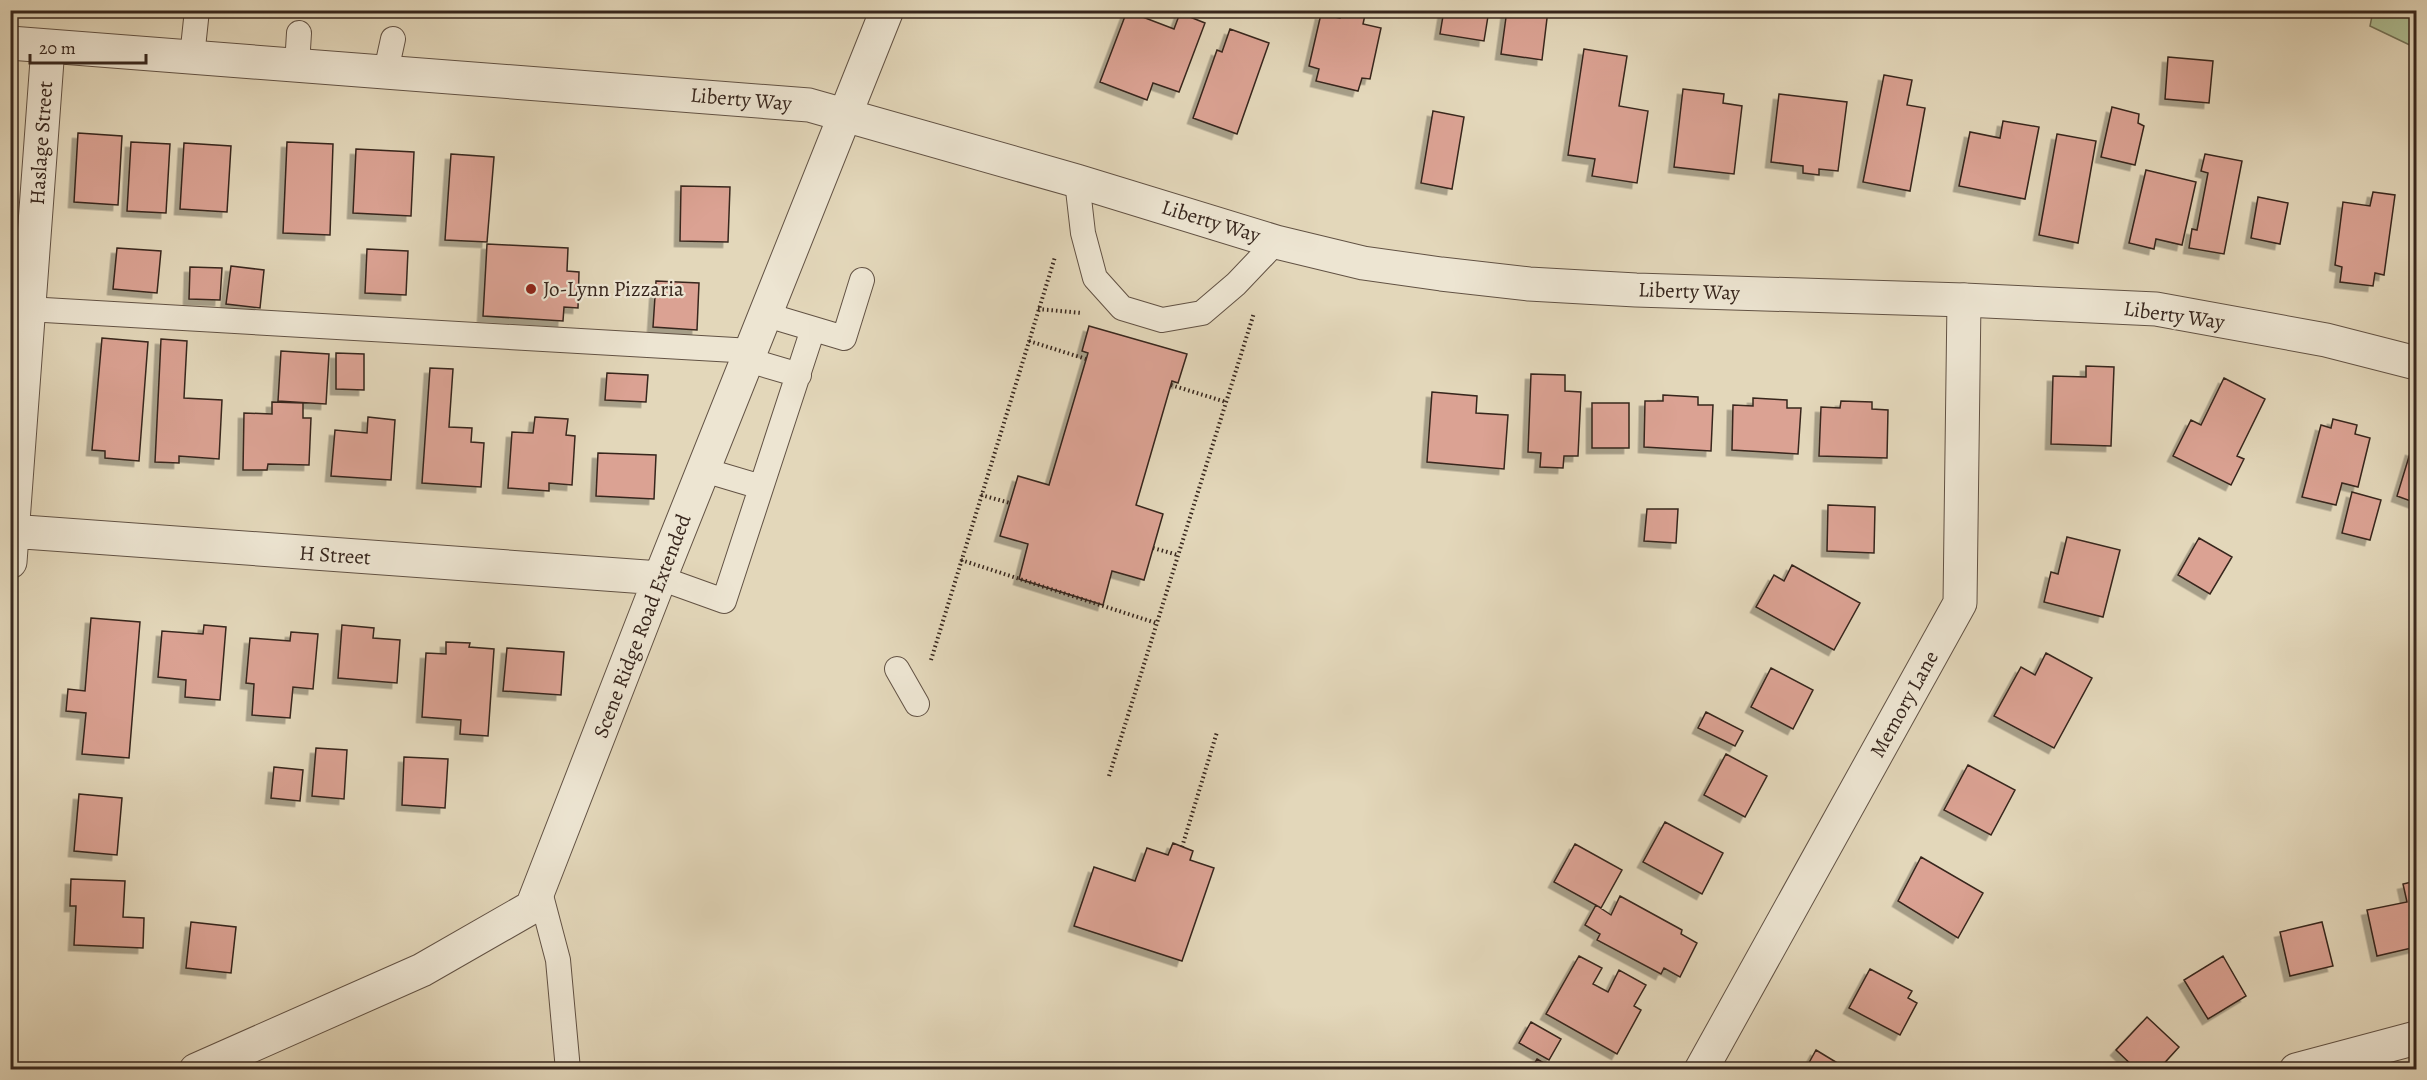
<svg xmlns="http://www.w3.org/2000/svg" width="2427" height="1080" font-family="Alegreya,serif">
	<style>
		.green { fill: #aebf94; stroke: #727258; stroke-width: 1.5 }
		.building { fill: #dba293; stroke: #37261d; stroke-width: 1.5; filter: url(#shadow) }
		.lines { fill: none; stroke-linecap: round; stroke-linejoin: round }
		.service-casing { stroke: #625244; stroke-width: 26 }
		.minor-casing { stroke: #625244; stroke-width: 35 }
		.tertiary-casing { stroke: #625244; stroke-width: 35 }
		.path { stroke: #37261d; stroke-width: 4; stroke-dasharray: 1.5 3; stroke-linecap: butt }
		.service { stroke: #ede5d2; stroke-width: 24 }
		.minor { stroke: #ede5d2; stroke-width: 33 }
		.tertiary { stroke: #ede5d2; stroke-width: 33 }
		.poi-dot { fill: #8f2418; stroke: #ede5d2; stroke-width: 2 }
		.labels { text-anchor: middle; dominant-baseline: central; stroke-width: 4.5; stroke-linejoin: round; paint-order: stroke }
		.street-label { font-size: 21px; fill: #37261d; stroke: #ede5d2 }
		.poi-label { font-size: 21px; fill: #37261d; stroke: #ede5d2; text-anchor: start }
	</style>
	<defs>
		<filter id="shadow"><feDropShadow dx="-5.5" dy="5.5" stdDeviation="0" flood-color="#0004"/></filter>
	</defs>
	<rect width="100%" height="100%" fill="#e3d7ba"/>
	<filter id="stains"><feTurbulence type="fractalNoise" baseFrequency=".00333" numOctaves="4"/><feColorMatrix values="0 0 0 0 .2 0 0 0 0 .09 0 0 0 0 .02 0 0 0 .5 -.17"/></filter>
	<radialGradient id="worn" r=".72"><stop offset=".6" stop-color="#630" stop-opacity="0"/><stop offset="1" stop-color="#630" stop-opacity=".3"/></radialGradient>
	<!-- green -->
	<path class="green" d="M2373,11H2416V48L2370,26Z"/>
	<!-- building -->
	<path class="building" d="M1342,10L1365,15L1363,24L1381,28L1370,79L1362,78L1358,91L1316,81L1319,69L1309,66L1321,14L1340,18Z
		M1444,10H1489L1484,41L1440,34Z
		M1507,10H1548L1542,60L1501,54Z
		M1127,11L1174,29L1180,13L1205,23L1179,92L1153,83L1147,100L1100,82Z
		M1230,29L1269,43L1237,134L1193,118L1217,50L1222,52Z
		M1584,49L1627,56L1619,106L1648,111L1637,183L1592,176L1595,159L1568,155Z
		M2168,57L2213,61L2209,103L2165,99Z
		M1884,75L1912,80L1907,105L1925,108L1910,191L1863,182Z
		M1683,89L1724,94L1723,103L1742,106L1734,174L1674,167Z
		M1779,94L1847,102L1838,171L1819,169V175L1803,173V166L1771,162Z
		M2112,107L2139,114L2138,123L2144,126L2135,165L2101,157Z
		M1433,111L1464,117L1452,189L1421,183Z
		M2003,121L2039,127L2025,199L1959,186L1970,132L2000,138Z
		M78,133L122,136L118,205L74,202Z
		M2057,134L2096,141L2078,243L2039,235Z
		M131,142L170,144L166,213L127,211Z
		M287,142L333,144L330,235L283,233Z
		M184,143L231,146L227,212L180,209Z
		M356,149L414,152L411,216L353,213Z
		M451,154L494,157L487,242L445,240Z
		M2205,154L2242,161L2224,254L2189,248L2192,229L2197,230L2208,173L2201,171Z
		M2146,170L2196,182L2182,245L2156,239L2154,249L2129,243Z
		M681,186L730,187L728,242L680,241Z
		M2373,192L2395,195L2384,275L2375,273L2373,286L2340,282L2342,267L2335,265L2343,202L2370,206Z
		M2258,197L2288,203L2280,244L2251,238Z
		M487,244L568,248L567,271L579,272L578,308L564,307L563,321L483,316Z
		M117,248L161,251L157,293L113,289Z
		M367,249L408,251L406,295L365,293Z
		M231,266L264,270L260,308L226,304Z
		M190,267L222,268L220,300L189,299Z
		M656,281L699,283L697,330L653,327Z
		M1089,326L1187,354L1178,383L1172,381L1136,505L1163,514L1144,580L1112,571L1103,605L1019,579L1028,544L1000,536L1018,476L1049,485L1088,353L1082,351Z
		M102,338L148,342L139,461L105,458V451L92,450Z
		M161,339L187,341L184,398L222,400L219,459L179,456V463L155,462Z
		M281,351L329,354L326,404L278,401Z
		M336,353L364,354V390L336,389Z
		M2086,366L2114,367L2111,446L2051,444L2053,376L2086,377Z
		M430,368L453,369L449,427L472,428L471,442L484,443L481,487L422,483Z
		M607,373L648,375L646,402L605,400Z
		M1531,374L1565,375V391L1581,392L1578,456H1564L1563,468L1540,467L1541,453L1528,452Z
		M2224,378L2265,399L2237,456L2244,459L2231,485L2173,456L2191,420L2201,425Z
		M1432,392L1477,396L1476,413L1508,415L1504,469L1427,462Z
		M1663,395L1698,397V405H1713L1711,451L1644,447L1645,401H1663Z
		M1753,398L1787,400V408H1801L1798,454L1732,450L1733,405L1753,406Z
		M1841,401L1872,402V409L1888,410L1887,458L1819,456L1821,407L1840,408Z
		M272,402L303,403V418H311L309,465L268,464L267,470H243L244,413L272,414Z
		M1592,403H1629V448H1592Z
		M368,417L395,420L391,480L331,476L335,430L367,433Z
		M535,417L568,419L566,435L575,436L572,485L549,483V491L508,488L512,432L533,433Z
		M2333,419L2357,425L2355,434L2370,438L2358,487L2342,483L2336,505L2302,497L2321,425L2331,428Z
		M2411,450L2416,452V503L2397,496Z
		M598,453L656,455L654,499L596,496Z
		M2352,492L2381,500L2370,540L2342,533Z
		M1828,505L1875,507L1874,553L1827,551Z
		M1647,509H1678L1676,543L1644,541Z
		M2067,537L2120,550L2103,617L2044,602L2051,572L2058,574Z
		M2199,538L2232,557L2210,594L2178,575Z
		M1792,565L1860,603L1834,650L1756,607L1774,575L1784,581Z
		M91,618L140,622L129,758L82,754L86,713L66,711L68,689L85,691Z
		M204,625L226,627L220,700L185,697L186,680L158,677L162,631L203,634Z
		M342,625L374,628L373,638L400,640L397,683L338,678Z
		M291,632L318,634L313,689L293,687L290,718L252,715L254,684L246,683L250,638L290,641Z
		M446,642L470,643L469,647L494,649L488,736L460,734L461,720L422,717L426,653L446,654Z
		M507,648L564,652L561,695L503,691Z
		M2046,653L2092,678L2054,748L1994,716L2021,667L2035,675Z
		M1771,668L1813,690L1793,729L1751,707Z
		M1706,712L1743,731L1735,746L1698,728Z
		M316,748L347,750L344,799L312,796Z
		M1726,754L1767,776L1745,817L1704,795Z
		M404,757L448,759L445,808L402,805Z
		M1968,765L2015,790L1991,835L1944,810Z
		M274,767L303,770L300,801L271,798Z
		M79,794L122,798L117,855L74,851Z
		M1665,822L1723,853L1702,894L1643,862Z
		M1173,843L1193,851L1190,860L1214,868L1182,961L1074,926L1094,867L1135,881L1147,848L1168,855Z
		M1575,844L1622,870L1601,908L1554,882Z
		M1921,857L1983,893L1958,938L1898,901Z
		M71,879L125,881L123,917L144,918L143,948L74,945L76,906H70Z
		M2416,881V947L2377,956L2367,910L2407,902L2403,884Z
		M1620,896L1682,930L1681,934L1697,943L1680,977L1664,968L1661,974L1597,940L1600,934L1585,925L1596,905L1611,915Z
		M191,922L236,927L231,973L186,968Z
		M2322,922L2333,966L2290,976L2280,932Z
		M1579,956L1602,968L1593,984L1608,992L1619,970L1646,985L1634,1006L1641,1010L1617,1054L1546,1014Z
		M2223,956L2246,996L2208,1019L2184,980Z
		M1870,969L1912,991L1908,998L1917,1003L1900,1035L1849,1008Z
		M2147,1017L2179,1047L2158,1070H2137L2116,1050Z
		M1531,1022L1561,1039L1549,1060L1519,1043Z
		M1816,1050L1849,1070H1805Z
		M1537,1059L1552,1068L1555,1063L1567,1070H1531Z
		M2074,1063L2087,1070H2071Z"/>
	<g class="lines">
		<defs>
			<path id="service" d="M192,57L197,10
				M297,65L299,33
				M386,71L393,39
				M1077,181L1083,233L1095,278L1122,308L1162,320L1202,313L1236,284L1276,242
				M10,308L752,351
				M767,315L844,338L862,280
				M748,360L799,375
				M704,470L761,487
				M660,578L724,601L813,329
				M897,669L917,704
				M539,888L558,960L568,1070"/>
			<path id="minor" d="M10,531L660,578
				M10,562L48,47
				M196,1070L422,970L532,907L660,578L887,10
				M1701,1070L1960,603L1964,300
				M2296,1070L2416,1038"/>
			<path id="tertiary" d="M10,43L809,105L1077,181L1276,242L1363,263L1441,274L1529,284L1636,290L1964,300L2156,309L2326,340L2416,363"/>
		</defs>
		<!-- service casing -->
		<use href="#service" class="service-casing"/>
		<!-- minor casing -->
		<use href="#minor" class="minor-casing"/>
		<!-- tertiary casing -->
		<use href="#tertiary" class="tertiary-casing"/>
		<!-- path -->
		<path class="path" d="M1038,309L1082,313
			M1029,341L1086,359
			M1171,385L1226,402
			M981,495L1010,503
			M1153,548L1178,555
			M961,560L1156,623
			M931,660L1055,257
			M1109,776L1254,313
			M1182,847L1217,732"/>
		<!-- service -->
		<use href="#service" class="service"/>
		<!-- minor -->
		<use href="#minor" class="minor"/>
		<!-- tertiary -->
		<use href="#tertiary" class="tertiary"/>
	</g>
	<!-- markers -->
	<circle class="poi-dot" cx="531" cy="289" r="6"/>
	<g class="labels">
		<!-- street labels -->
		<g class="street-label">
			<text transform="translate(741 99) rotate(5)">Liberty Way</text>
			<text transform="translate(41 143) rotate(-86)">Haslage Street</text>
			<text transform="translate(1211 221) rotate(17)">Liberty Way</text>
			<text transform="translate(1689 291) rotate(2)">Liberty Way</text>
			<text transform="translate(2174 315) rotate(8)">Liberty Way</text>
			<text transform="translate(335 555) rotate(4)">H Street</text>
			<text transform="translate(642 626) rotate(-69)">Scene Ridge Road Extended</text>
			<text transform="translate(1904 704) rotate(-61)">Memory Lane</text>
		</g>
		<!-- poi labels -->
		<g class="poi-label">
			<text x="543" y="289">Jo-Lynn Pizzaria</text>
		</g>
	</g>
	<!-- margin -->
	<rect width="2427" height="1080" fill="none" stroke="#e3d7ba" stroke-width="36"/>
	<rect x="12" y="12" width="2403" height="1056" fill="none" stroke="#37261d" stroke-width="3"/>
	<rect x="18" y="18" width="2391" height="1044" fill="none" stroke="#37261d" stroke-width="1.5"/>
	<!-- scale -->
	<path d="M30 54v9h116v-9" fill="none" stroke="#37261d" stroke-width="3"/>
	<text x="39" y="54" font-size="18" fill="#37261d" stroke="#ede5d2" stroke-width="4.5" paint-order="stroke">20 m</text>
	<rect width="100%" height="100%" filter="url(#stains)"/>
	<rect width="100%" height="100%" fill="url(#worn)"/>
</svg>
